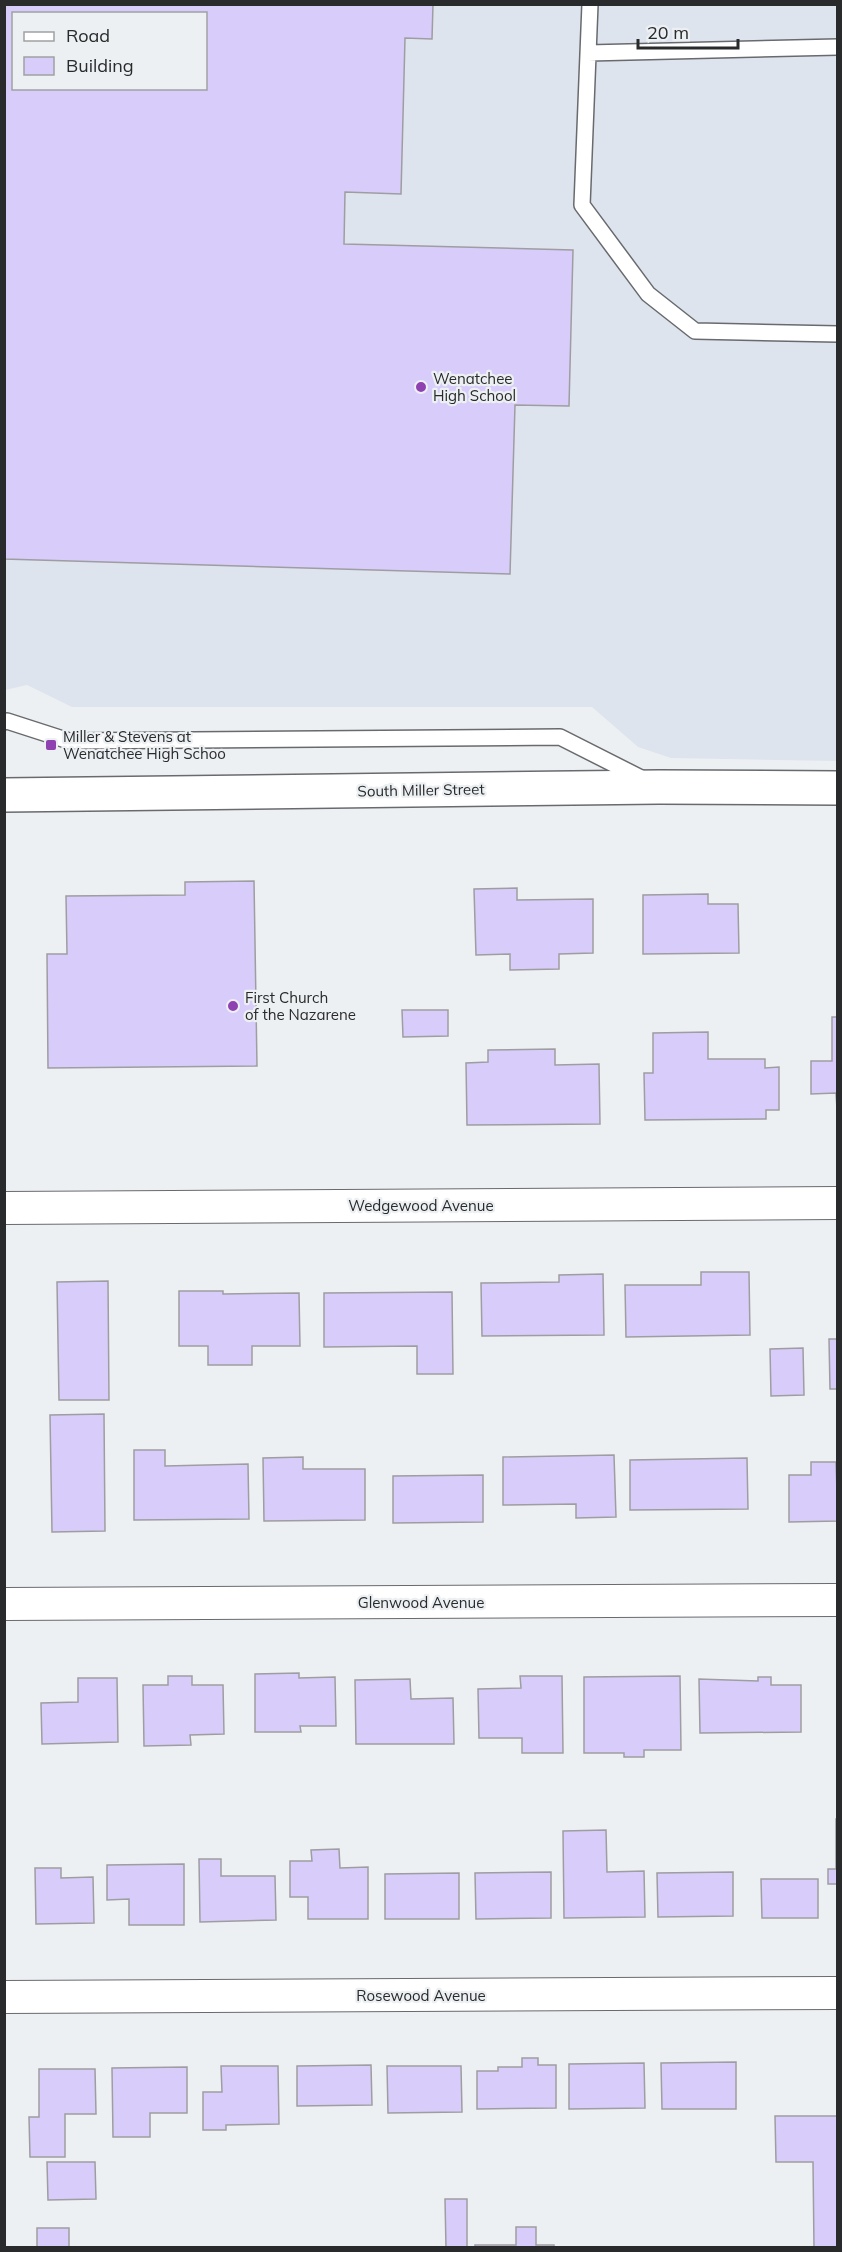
<svg xmlns="http://www.w3.org/2000/svg" width="842" height="2252" font-family="Mulish,sans-serif">
	<style>
		.built { fill: #dde4ee; fill-rule: evenodd }
		.building { fill: #d8cdfa; stroke: #9e9da1; stroke-width: 1.5; fill-rule: evenodd }
		.lines { fill: none; stroke-linecap: round; stroke-linejoin: round }
		.lane-casing { stroke: #686a6d; stroke-width: 18 }
		.street-casing { stroke: #686a6d; stroke-width: 34 }
		.secondary-casing { stroke: #686a6d; stroke-width: 36 }
		.lane { stroke: #fff; stroke-width: 15 }
		.street { stroke: #fff; stroke-width: 32 }
		.secondary { stroke: #fff; stroke-width: 33 }
		.poi-dot { fill: #9041b1; stroke: #edf0f3; stroke-width: 2 }
		.labels { text-anchor: middle; dominant-baseline: central; stroke-width: 4.5; stroke-linejoin: round; paint-order: stroke }
		.poi-label { font-size: 15px; fill: #292a2b; stroke: #edf0f3; text-anchor: start }
		.street-label { font-size: 15px; fill: #292a2b; stroke: #edf0f3 }
	</style>
	<rect width="100%" height="100%" fill="#edf0f3"/>
	<!-- built -->
	<path class="built" d="M4,5H837V761L671,758L638,747L592,707H72L27,685L5,690ZM14,14H206V88H14Z"/>
	<!-- building -->
	<path class="building" d="M4,4H433L432,39L405,38L401,194L345,192L344,244L573,250L569,406L515,405L510,574L4,559ZM14,14H206V88H14Z
		M254,881L257,1066L48,1068L47,954H67L66,896L185,895V882Z
		M517,888V900L593,899V953L559,954V969L510,970V954L476,955L474,889Z
		M708,894V904H738L739,953L643,954V895Z
		M402,1010H448V1036L403,1037Z
		M832,1017H838V1125L836,1093L811,1094V1061H832Z
		M708,1032V1059H765V1068L779,1067V1110H766V1119L645,1120L644,1073H653V1033Z
		M555,1049V1065L599,1064L600,1124L467,1125L466,1063L488,1062V1050Z
		M701,1272H749L750,1335L626,1337L625,1285H701Z
		M603,1274L604,1335L482,1336L481,1283L559,1282V1275Z
		M108,1281L109,1400H59L57,1282Z
		M179,1291H223V1294L299,1293L300,1346H252V1365H208V1346H179Z
		M452,1292L453,1374H417V1346L324,1347V1293Z
		M829,1339H838V1389H830Z
		M803,1348L804,1395L771,1396L770,1349Z
		M104,1414L105,1531L52,1532L50,1415Z
		M134,1450H165V1466L248,1464L249,1519L134,1520Z
		M614,1455L616,1517L576,1518V1504L503,1505V1457Z
		M303,1457V1469H365V1520L264,1521L263,1458Z
		M747,1458L748,1509L630,1510V1460Z
		M811,1462H836L838,1521L789,1522V1475H811Z
		M483,1475V1522L393,1523V1476Z
		M299,1673V1678L335,1677L336,1726H300L301,1732H255V1674Z
		M168,1676H192V1685H223L224,1734L190,1735L191,1745L144,1746L143,1685H168Z
		M520,1676H562L563,1753H522V1738H479L478,1689L521,1688Z
		M680,1676L681,1750H644V1757H624V1753H584V1677Z
		M758,1677H771V1685H801V1732L700,1733L699,1679L758,1681Z
		M78,1678H117L118,1742L42,1744L41,1703L78,1702Z
		M410,1679L411,1699L453,1698L454,1744H356L355,1680Z
		M836,1819H838V1884H828V1869H836Z
		M606,1830L607,1872L644,1871L645,1917L564,1918L563,1831Z
		M339,1849L340,1868L368,1867V1919H308V1897H290V1861H312L311,1850Z
		M199,1859H221V1876H275L276,1920L200,1922Z
		M184,1864V1925H129V1899L107,1900V1865Z
		M35,1868H61V1878L93,1877L94,1923L36,1924Z
		M551,1872V1918L476,1919L475,1873Z
		M733,1872V1916L658,1917L657,1873Z
		M459,1873V1919H385V1874Z
		M761,1879H818V1918H762Z
		M522,2058H538V2065H556V2108L477,2109V2071H498V2067H522Z
		M736,2062V2109H662L661,2063Z
		M644,2063L645,2108L569,2109V2064Z
		M371,2065L372,2105L297,2106V2066Z
		M221,2066H278L279,2124L226,2125V2130H203V2092H222Z
		M387,2066H461L462,2112L388,2113Z
		M187,2067V2113H150V2137H113L112,2068Z
		M39,2069H95L96,2114H65V2157H30L29,2117H39Z
		M775,2116H838V2248H814L813,2162H776Z
		M47,2162H95L96,2199L48,2200Z
		M445,2199H467V2248H446Z
		M516,2227H536V2245H554V2248H475V2245H516Z
		M37,2228H69V2248H37Z"/>
	<g class="lines">
		<defs>
			<path id="lane" d="M590,4L582,205L648,294L695,331L838,334
				M588,53L838,47
				M4,722L7,721L69,741L560,737L645,780"/>
			<path id="street" d="M4,1208L838,1203
				M4,1604L838,1600
				M4,1997L838,1993"/>
			<path id="secondary" d="M4,795L659,787L838,788"/>
		</defs>
		<!-- lane casing -->
		<use href="#lane" class="lane-casing"/>
		<!-- street casing -->
		<use href="#street" class="street-casing"/>
		<!-- secondary casing -->
		<use href="#secondary" class="secondary-casing"/>
		<!-- lane -->
		<use href="#lane" class="lane"/>
		<!-- street -->
		<use href="#street" class="street"/>
		<!-- secondary -->
		<use href="#secondary" class="secondary"/>
	</g>
	<!-- markers -->
	<g class="poi-dot">
		<circle cx="421" cy="387" r="6"/>
		<rect x="45" y="739" width="12" height="12" rx="3"/>
		<circle cx="233" cy="1006" r="6"/>
	</g>
	<g class="labels">
		<!-- poi labels -->
		<g class="poi-label">
			<text x="433" y="378">Wenatchee<tspan x="433" dy="17">High School</tspan></text>
			<text x="63" y="736">Miller &amp; Stevens at<tspan x="63" dy="17">Wenatchee High Schoo</tspan></text>
			<text x="245" y="997">First Church<tspan x="245" dy="17">of the Nazarene</tspan></text>
		</g>
		<!-- street labels -->
		<g class="street-label">
			<text transform="translate(421 790) rotate(-1)">South Miller Street</text>
			<text x="421" y="1205">Wedgewood Avenue</text>
			<text x="421" y="1602">Glenwood Avenue</text>
			<text x="421" y="1995">Rosewood Avenue</text>
		</g>
	</g>
	<!-- border -->
	<rect width="842" height="2252" fill="none" stroke="#292a2b" stroke-width="12"/>
	<!-- legend -->
	<rect x="12" y="12" width="195" height="78" fill="#edf0f3" stroke="#9fa1a3" stroke-width="1.5"/>
	<rect x="24" y="32" width="30" height="9" fill="#ffffff" stroke="#9fa1a3" stroke-width="1.5"/>
	<text x="66" y="42" font-size="18" fill="#292a2b">Road</text>
	<rect x="24" y="57" width="30" height="18" fill="#d8cdfa" stroke="#9fa1a3" stroke-width="1.5"/>
	<text x="66" y="72" font-size="18" fill="#292a2b">Building</text>
	<!-- scale -->
	<path d="M638 39v9h100v-9" fill="none" stroke="#292a2b" stroke-width="3"/>
	<text x="647" y="39" font-size="18" fill="#292a2b" stroke="#edf0f3" stroke-width="4.5" paint-order="stroke">20 m</text>
</svg>
